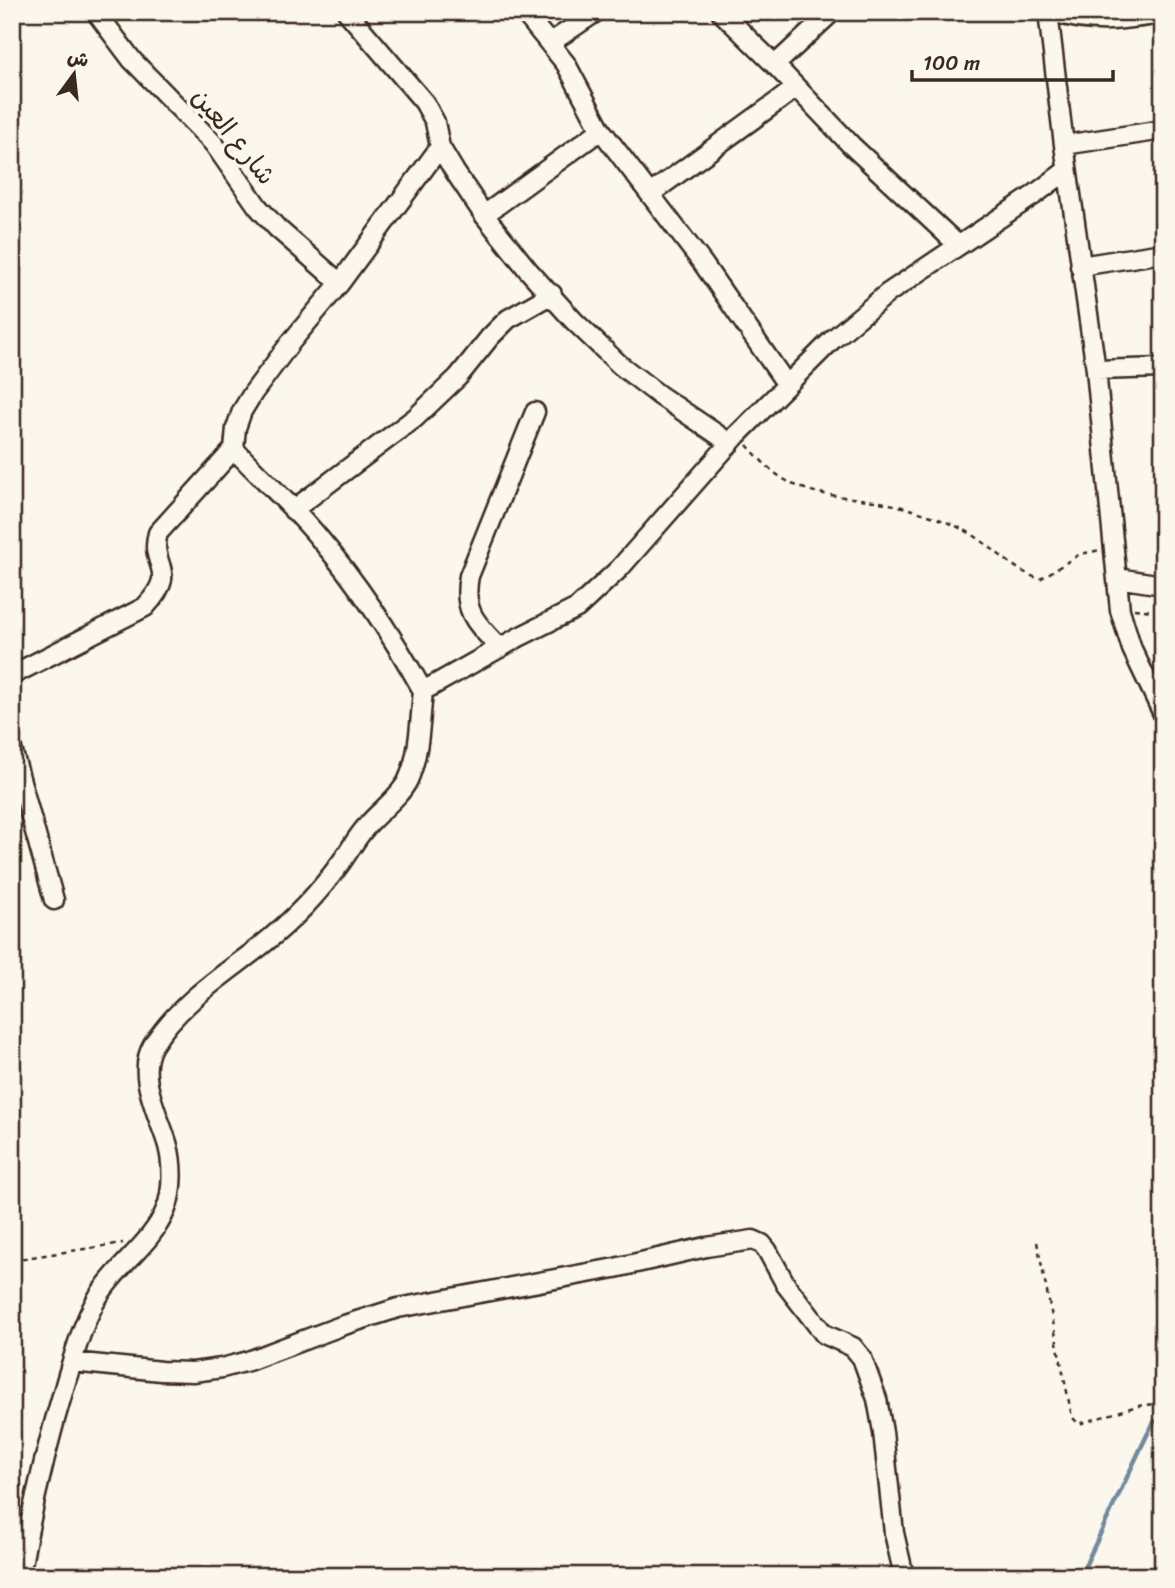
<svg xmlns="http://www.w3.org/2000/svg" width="1175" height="1588" font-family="Sriracha,'Playpen Sans Arabic',sans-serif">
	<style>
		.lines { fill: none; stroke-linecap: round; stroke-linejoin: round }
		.stream { stroke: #73899e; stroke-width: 4.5 }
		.minor-casing { stroke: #3b2a1e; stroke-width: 23 }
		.path { stroke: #3b2a1e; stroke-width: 2.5; stroke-dasharray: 5 5; stroke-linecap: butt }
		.minor { stroke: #fbf7ec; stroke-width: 18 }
		.labels { text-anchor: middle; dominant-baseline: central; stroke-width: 7; stroke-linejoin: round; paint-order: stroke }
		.street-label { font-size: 26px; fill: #3b2a1e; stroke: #fbf7ec }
	</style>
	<rect width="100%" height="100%" fill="#fbf7ec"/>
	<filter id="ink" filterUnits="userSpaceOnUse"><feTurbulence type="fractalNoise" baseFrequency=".0143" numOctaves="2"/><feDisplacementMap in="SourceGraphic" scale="14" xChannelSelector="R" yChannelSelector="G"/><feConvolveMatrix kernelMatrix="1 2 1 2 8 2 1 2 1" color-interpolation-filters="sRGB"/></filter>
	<g filter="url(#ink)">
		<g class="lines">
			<!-- stream -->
			<path class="stream" d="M1078,1576L1085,1566L1147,1435L1154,1422L1163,1418"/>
			<defs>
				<path id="minor" d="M96,12L132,60L214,144L258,207L277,228L340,283
					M347,12L424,102L435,122L440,147L455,172L484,215L528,270L574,321L620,365L659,395L730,443
					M524,12L566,64L601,130L704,265L787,385
					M721,12L775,65L852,146L958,245
					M1048,12L1064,145L1096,370L1120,610L1132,649L1163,714
					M1053,12C1093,25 1122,20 1163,14
					M550,43L596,12
					M775,65L832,12
					M1064,145L1163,130
					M650,194L796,88
					M484,215L601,130
					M1080,266L1163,253
					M1096,370L1163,368
					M234,449C262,479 294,507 320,539C360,586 393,637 423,691
					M293,510L415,418L458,377L490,337L508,319L552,294
					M1117,578L1163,585
					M500,648C477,624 462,612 469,576L535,412
					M12,675L145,607C181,569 148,567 158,533L234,449L236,428L242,411L253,393L291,342L340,283L440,147
					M12,749L54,900
					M72,1362L161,1371L193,1372L222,1368L248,1361L341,1326L398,1308L615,1268L706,1247L753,1240L762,1244L767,1250L786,1285L824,1334L853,1347L862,1358L877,1399L883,1432L894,1533L904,1576
					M20,1576C31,1512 46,1448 65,1385C74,1355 82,1324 98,1297C117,1265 152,1244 166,1209C173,1191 173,1165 168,1146C160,1117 135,1075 153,1045C179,1003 224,975 262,945C291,922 320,892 342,861C350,850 357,837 366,827C379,811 399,798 408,780C420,753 420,720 423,691L519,637L577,608L619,569L737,435L832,340L888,293L1034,195L1067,170"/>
			</defs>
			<!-- minor casing -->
			<use href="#minor" class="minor-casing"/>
			<!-- path -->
			<path class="path" d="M747,445C757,456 768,469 782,478C809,496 843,496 874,501C904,506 932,515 960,528C989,541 1010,570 1040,579L1080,554L1101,550
				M1134,609L1163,612
				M1037,1242L1072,1417L1079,1424L1137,1406L1163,1403
				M12,1260L123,1243"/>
			<!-- minor -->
			<use href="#minor" class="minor"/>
		</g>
	</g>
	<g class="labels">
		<!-- street labels -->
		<g class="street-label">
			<text transform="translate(234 136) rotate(51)">شارع العين</text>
		</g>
	</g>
	<!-- margin -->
	<rect width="1175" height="1588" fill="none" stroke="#fbf7ec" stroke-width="42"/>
	<rect x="21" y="21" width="1133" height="1546" fill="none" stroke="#3b2a1e" stroke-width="2.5" filter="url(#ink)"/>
	<!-- north arrow -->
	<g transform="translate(74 74) rotate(15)" stroke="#fbf7ec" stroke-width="5" paint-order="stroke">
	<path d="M0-5L12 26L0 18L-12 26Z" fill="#3b2a1e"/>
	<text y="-10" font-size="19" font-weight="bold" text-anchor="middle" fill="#3b2a1e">ش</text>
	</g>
	<!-- scale -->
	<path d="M912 70v10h201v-10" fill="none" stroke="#3b2a1e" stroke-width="3.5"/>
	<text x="923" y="70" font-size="21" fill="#3b2a1e" stroke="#fbf7ec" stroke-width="5" paint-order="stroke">100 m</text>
</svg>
